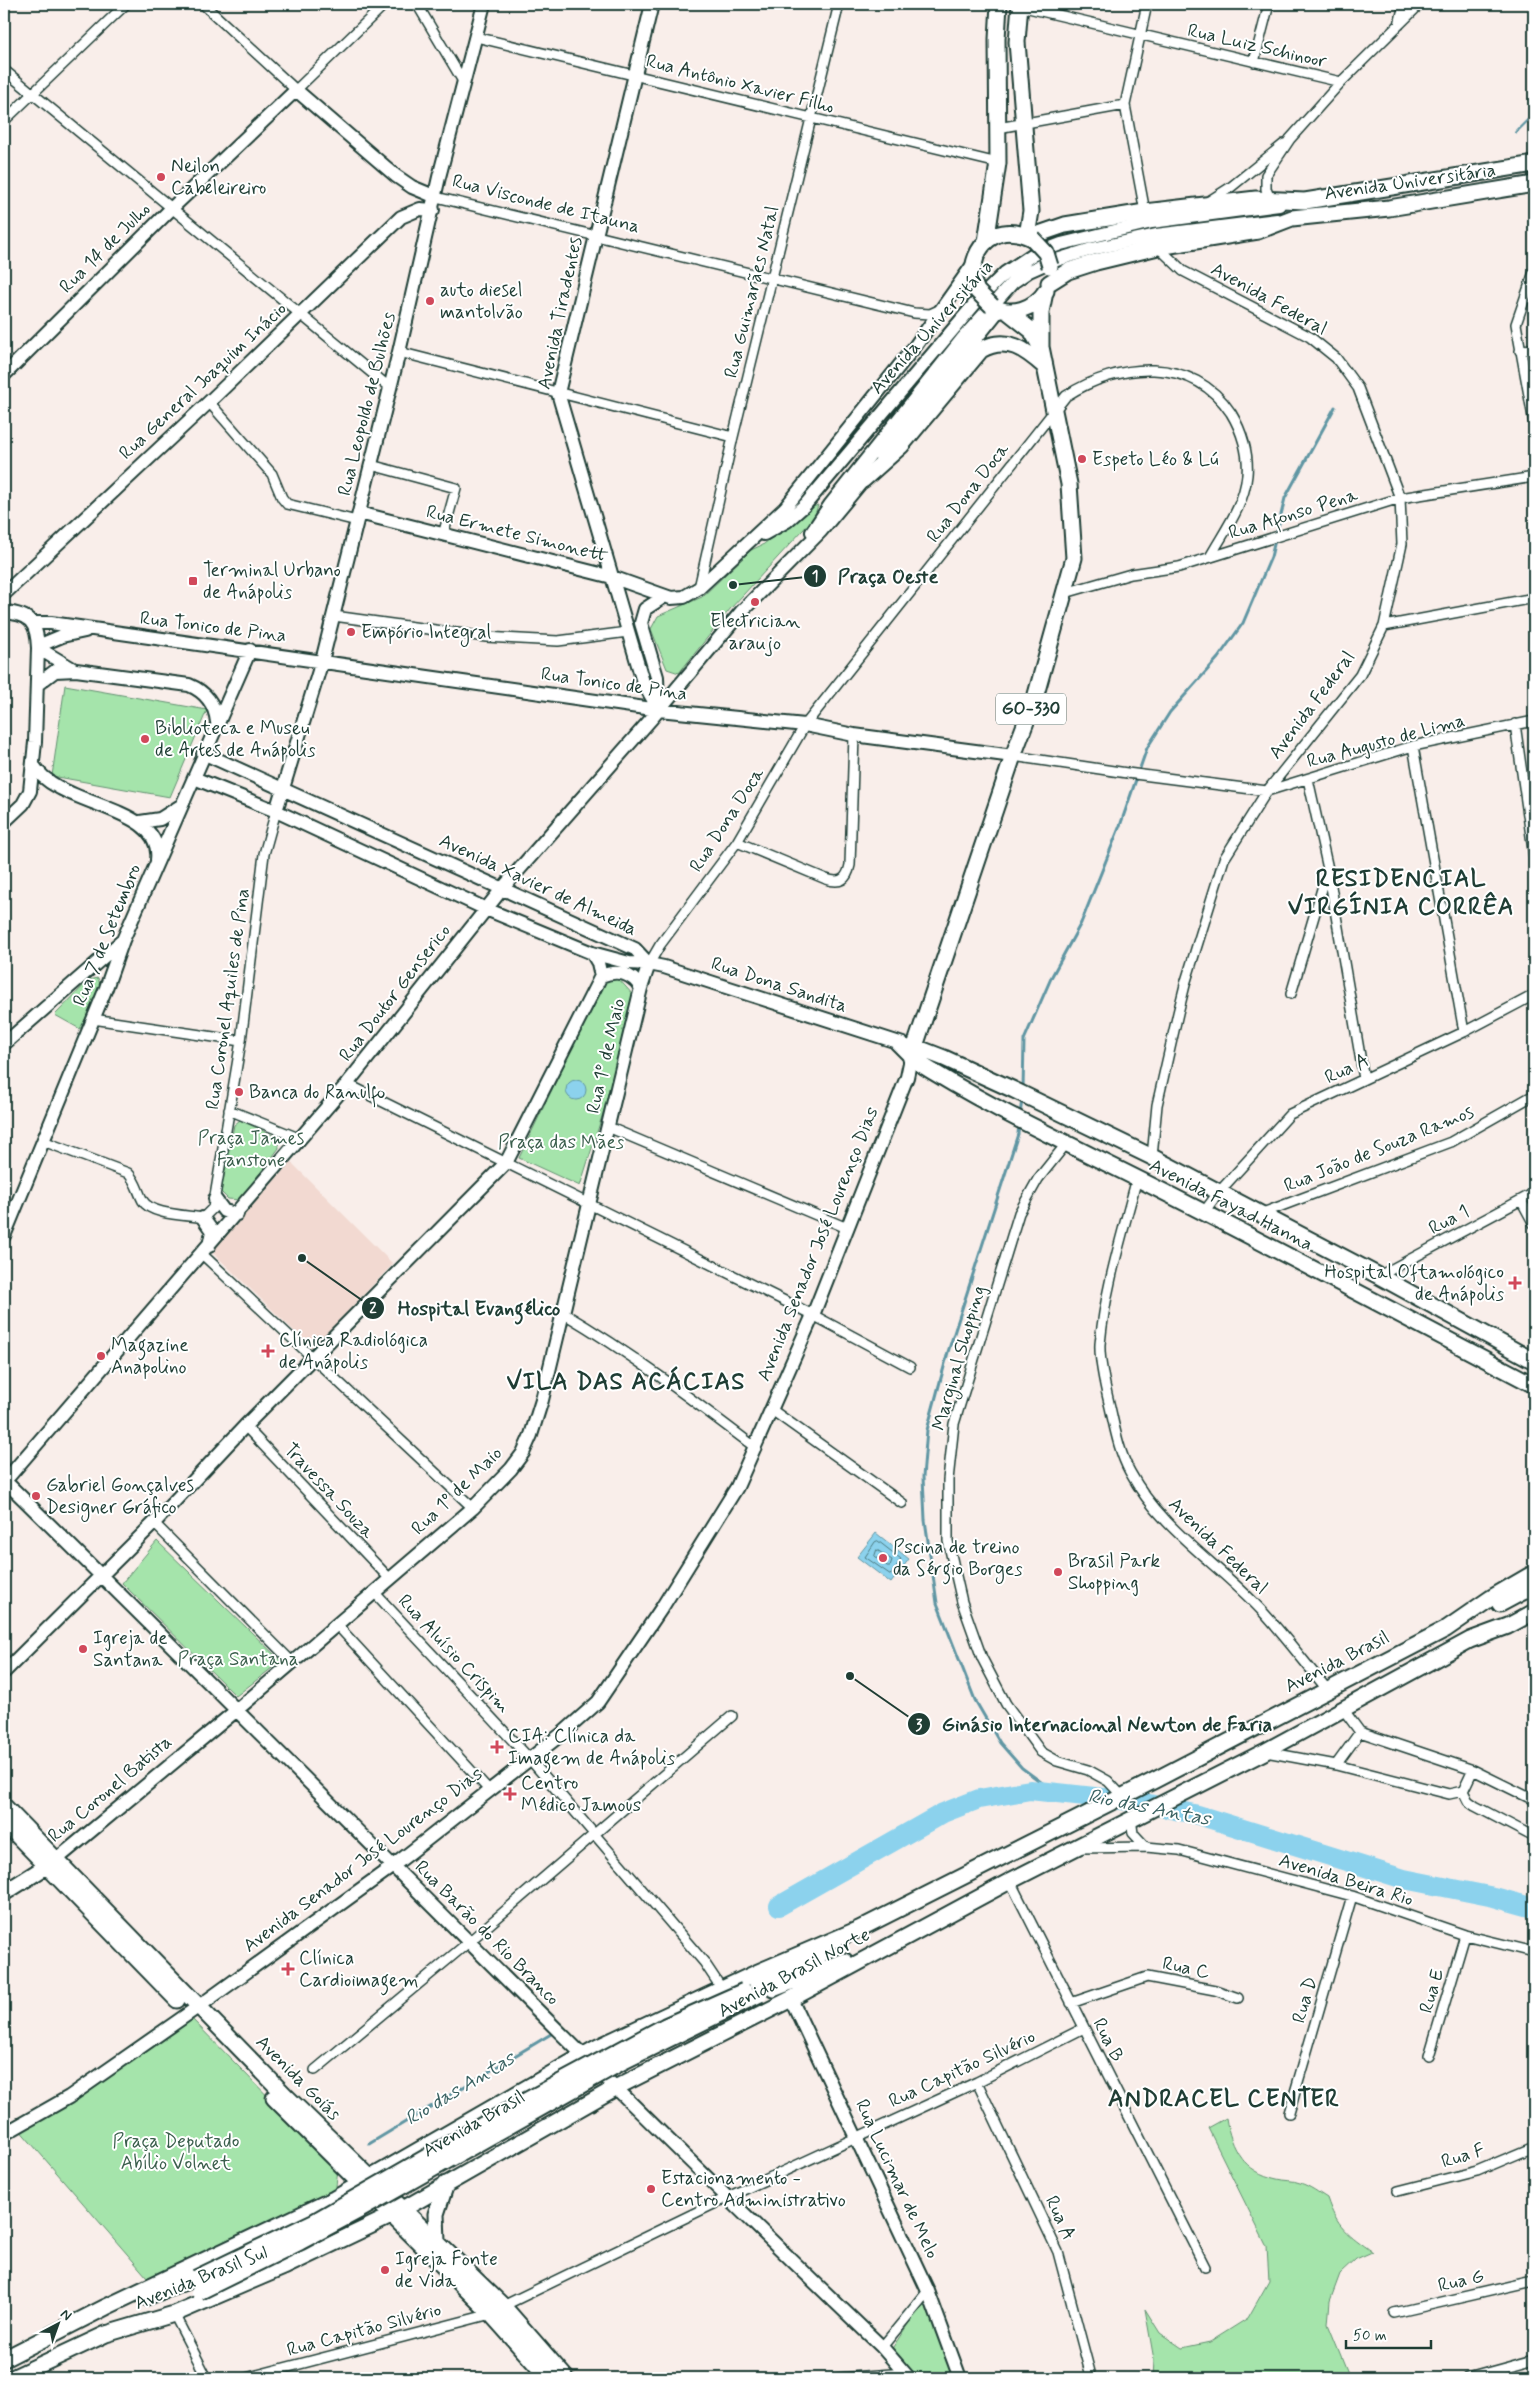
<svg xmlns="http://www.w3.org/2000/svg" width="1538" height="2382" font-family="Mynerve,sans-serif">
	<style>
		.built { fill: #f2d9d1 }
		.green { fill: #a5e4ab; stroke: #629070 }
		.water { fill: #8cd2ed; stroke: #6096a3 }
		.lines { fill: none; stroke-linecap: round; stroke-linejoin: round }
		.shore { stroke: #4b797e; stroke-width: 1 }
		.stream { stroke: #6096a3; stroke-width: 3 }
		.river { stroke: #8cd2ed; stroke-width: 20 }
		.street-casing { stroke: #1f3d34; stroke-width: 12 }
		.secondary-casing { stroke: #1f3d34; stroke-width: 16 }
		.primary-casing { stroke: #1f3d34; stroke-width: 19 }
		.street { stroke: #fff; stroke-width: 9 }
		.secondary { stroke: #fff; stroke-width: 12 }
		.primary { stroke: #fff; stroke-width: 15 }
		.primary-bridge-casing { stroke: #1f3d34; stroke-width: 19; stroke-linecap: butt }
		.primary-bridge { stroke: #fff; stroke-width: 15 }
		.poi-dot { fill: #d1495b; stroke: #fff; stroke-width: 2 }
		.labels { text-anchor: middle; dominant-baseline: central; stroke-width: 4; stroke-linejoin: round; paint-order: stroke }
		.shield { fill: #fff; stroke: #627771; stroke-width: 1 }
		.shield-label { font-size: 18px; font-weight: bold; fill: #1f3d34 }
		.street-label { font-size: 19px; fill: #1f3d34; stroke: #fff }
		.poi-label { font-size: 19px; fill: #1f3d34; stroke: #fff; text-anchor: start }
		.park-label { font-size: 19px; fill: #3a5e4c; stroke: #fff }
		.water-label { font-size: 20px; font-style: italic; fill: #3a6262; stroke: #fff }
		.district-label { font-size: 24px; font-weight: bold; letter-spacing: 1px; fill: #1f3d34; stroke: #fff }
		.leader { fill: none; stroke: #1f3d34; stroke-width: 2 }
		.callout-dot { fill: #1f3d34; stroke: #fff; stroke-width: 2 }
		.mark-label { font-size: 15px; text-anchor: middle; font-weight: bold; fill: #fff }
		.callout-label { font-size: 20px; text-anchor: middle; font-weight: bold; fill: #1f3d34; stroke: #fff; stroke-width: 4; stroke-linejoin: round; paint-order: stroke }
	</style>
	<rect width="100%" height="100%" fill="#f9eeea"/>
	<filter id="ink" filterUnits="userSpaceOnUse"><feTurbulence type="fractalNoise" baseFrequency=".02" numOctaves="2"/><feDisplacementMap in="SourceGraphic" scale="10" xChannelSelector="R" yChannelSelector="G"/><feConvolveMatrix kernelMatrix="1 2 1 2 8 2 1 2 1" color-interpolation-filters="sRGB"/></filter>
	<g filter="url(#ink)">
		<!-- built -->
		<path class="built" d="M291,1162L393,1264L312,1348L211,1251Z"/>
		<!-- green -->
		<path class="green" d="M818,505L814,518L731,608L679,673L667,669L651,629L658,616L702,597L751,550L764,544L806,510Z
			M65,685L207,710L170,797L52,776Z
			M617,977L634,996L610,1091L580,1186L519,1158L601,988L605,980Z
			M98,978L101,988L80,1029L55,1015L89,980Z
			M240,1120L278,1138L279,1148L240,1200L228,1199L221,1192L234,1125Z
			M157,1541L281,1661L236,1696L122,1583Z
			M189,2016L338,2168L335,2196L153,2284L18,2128Z
			M1226,2118C1231,2149 1244,2172 1277,2179C1284,2181 1293,2180 1300,2183C1310,2186 1319,2193 1327,2198C1337,2228 1347,2234 1372,2252L1356,2259L1340,2274L1330,2301L1328,2324L1350,2378H1153L1154,2360L1145,2309L1160,2333L1182,2348L1210,2342L1248,2318L1269,2281L1267,2247L1208,2128Z
			M927,2295L958,2378H916L891,2350Z"/>
		<!-- water -->
		<path class="water" d="M566 1090a10 10 0 1 1 20 0a10 10 0 1 1-20 0Z
			M876,1533L909,1559L891,1583L857,1557Z"/>
		<g class="lines">
			<!-- shore -->
			<path class="shore" d="M878,1541L901,1559L891,1575L865,1557L875,1542Z
				M877,1550L892,1560L890,1566H887L875,1556Z"/>
			<!-- stream -->
			<path class="stream" d="M1516,132L1534,114
				M1023,1090L1024,1040L1052,976L1081,923L1121,823L1147,748L1170,712L1218,658L1243,623L1271,557L1285,498L1335,407
				M1020,1115L1022,1099
				M1019,1124L1018,1134L948,1352L927,1430L923,1477L925,1520L937,1603L975,1700L1000,1743L1022,1768L1056,1793
				M369,2144L551,2034"/>
			<!-- river -->
			<path class="river" d="M779,1906L943,1813L979,1799L1030,1790L1140,1802L1198,1815L1404,1879L1494,1897L1534,1908"/>
			<defs>
				<path id="street" d="M203,4L296,90L385,4
					M417,4L464,83
					M1020,6L1341,82
					M1399,25L1404,4
					M476,37L998,163
					M1254,62L1269,4
					M4,70L389,387
					M4,121L126,4
					M998,128L1125,105
					M436,197L914,313L930,314L941,309
					M1270,199L1266,189V175L1290,139L1341,82L1420,4
					M1209,201L1231,187L1284,144
					M1145,212L1125,105L1147,4
					M1534,272L1516,324L1534,423
					M1520,351L1534,348
					M399,352L733,437
					M209,402L272,474L282,498L287,504L357,521
					M371,465L456,488L443,535
					M699,588L733,437L839,4
					M1065,593L1131,574L1179,567L1400,498L1534,477
					M334,616L486,637L558,641L628,632
					M1384,626L1534,598
					M1515,724L1534,857
					M1413,746L1464,1032
					M1013,756L1127,773L1267,791L1413,746L1534,721
					M1308,779L1328,869L1364,1079
					M737,842L826,879C840,884 847,880 850,865L854,735
					M649,964L660,945L737,842L805,725L1066,396C1118,362 1193,355 1231,413C1242,431 1249,454 1247,475C1244,506 1225,530 1210,557
					M1291,994L1327,872
					M93,1019L241,1041
					M347,1084L813,1315L910,1367
					M229,1110L301,1139
					M608,1127L847,1228
					M43,1141L128,1173C136,1181 138,1192 143,1201C151,1215 188,1215 203,1218L213,1208L241,1041L264,854L276,811
					M1066,1144L1038,1179L1019,1213L954,1424L948,1480V1541L962,1602L982,1658L1006,1704L1041,1752L1057,1761L1088,1770L1108,1781L1122,1796
					M1152,1157L1157,1105L1178,1013L1186,981L1224,859L1267,791L1360,675L1384,626L1402,544L1400,498L1358,388L1336,358L1310,337L1183,271L1158,247
					M1137,1178C1123,1232 1105,1288 1100,1344C1099,1362 1106,1390 1110,1407C1115,1429 1119,1452 1130,1472C1161,1530 1219,1564 1262,1611C1285,1636 1305,1663 1327,1689
					M1521,1200L1534,1224
					M1204,1212L1218,1193L1290,1114L1464,1032L1534,995
					M1260,1214L1451,1142L1534,1095
					M202,1254L473,1508
					M1379,1276L1534,1193
					M563,1313C631,1353 693,1400 756,1448
					M772,1410L902,1503
					M245,1426L390,1579
					M154,1523L292,1662
					M374,1592L529,1758L704,1962L722,1989
					M337,1625L489,1790
					M1343,1709L1360,1732L1473,1770L1534,1800
					M1266,1752L1336,1765L1449,1794L1463,1791
					M1336,1765L1360,1732
					M1463,1791L1468,1801L1475,1806L1534,1837
					M1463,1791L1473,1770
					M1131,1819L1133,1833L1146,1847
					M1082,1848L1146,1847L1179,1850L1352,1896L1465,1935L1534,1952
					M1010,1881L1205,2267
					M1071,2003L1147,1977L1215,1990L1238,1998
					M1429,2056L1465,1935
					M315,2070L470,1941L732,1716
					M977,2082L1058,2252L1091,2376
					M1289,2113L1352,1896
					M1398,2191L1477,2171L1534,2147
					M503,2306L728,2197L977,2082L1084,2028
					M1394,2313L1534,2281
					M174,2314L207,2378
					M882,2347L928,2291
					M246,2378L491,2314
					M839,2378L905,2373
					M1468,2378L1534,2360"/>
				<path id="secondary" d="M652,4L558,393L643,682L659,710
					M4,375L172,208L296,90L396,176L412,187L436,197
					M881,457L999,310
					M359,513L612,577L671,598L684,597L699,588L785,508L916,345L972,266
					M812,532L830,505L963,338L1013,282L1029,271L1047,263L1092,249L1156,235L1277,220
					M764,534L787,521L805,505L978,300L1005,273L1032,255L1061,244L1152,222L1279,205
					M4,594L209,402L401,217L420,209L433,210
					M4,612C30,614 37,622 38,648L35,742L30,791L23,804L4,822
					M32,623H51L659,710L805,725L854,735L1013,756
					M38,646L62,636L85,631
					M38,648L73,669
					M38,684L55,671L76,670L189,685C206,692 215,704 217,722
					M658,708L657,677L641,623L645,609L665,596
					M203,753L635,949L649,964
					M33,765C60,809 164,804 157,860
					M194,778L276,811L486,909L592,953L629,963L649,964L664,967L903,1044
					M276,811L322,661L399,352L439,177L484,4
					M140,822L160,819L182,805
					M601,976C617,969 632,973 641,988
					M4,1044L123,940
					M215,1199L224,1211L237,1214
					M203,1218L212,1231L209,1246
					M4,1236L106,988L123,940L250,650
					M4,1480C298,1768 585,2063 882,2347L909,2378
					M4,1482L347,1084L502,889L652,718L741,612L821,531L869,473
					M4,1672L154,1523L245,1426L506,1163L601,976L598,963L592,953
					M56,1860L238,1709L473,1508L511,1469L523,1453L531,1435L542,1400L641,988L649,964
					M791,1999L928,2291L960,2378
					M4,2134L69,2097L198,2007L393,1866L563,1733L598,1702L663,1606L737,1487L813,1315L907,1077L911,1058L896,1043"/>
				<path id="primary" d="M1020,4L1017,42L1031,211L1027,236
					M1030,237L1065,225L1145,212L1256,199L1305,201L1534,164
					M986,242L998,163L997,39L999,4
					M973,281C970,245 998,220 1033,239
					M1049,283L1068,271L1096,262L1158,247L1258,231L1292,218L1389,208L1534,184
					M1045,292L1041,312V347L1069,484L1074,558L1035,698L1013,756L911,1058C990,1109 1078,1148 1162,1191C1286,1254 1410,1320 1534,1385
					M992,306C1012,317 1034,309 1046,291
					M1007,311L1031,330L1040,346
					M863,480L901,446L981,350C1007,335 1026,350 1045,367
					M913,1046L944,1058L1014,1090L1152,1157L1379,1276L1534,1361
					M1500,1604L1534,1586
					M4,1806L287,2097L503,2306L566,2378
					M4,1822L177,2000
					M4,1893L53,1862
					M757,1986L820,1955
					M773,1989L845,1961
					M274,2098L491,2314L548,2378
					M437,2242L436,2214L446,2184
					M146,2297L196,2278
					M4,2359L106,2307L334,2199L598,2047L756,1973L859,1929L1155,1780L1446,1629L1491,1598L1534,1573
					M12,2378L106,2334L174,2314L286,2266L391,2216L617,2087L791,1999L1010,1881L1264,1752L1470,1640L1508,1626L1534,1612"/>
			</defs>
			<!-- street casing -->
			<use href="#street" class="street-casing"/>
			<!-- secondary casing -->
			<use href="#secondary" class="secondary-casing"/>
			<!-- primary casing -->
			<use href="#primary" class="primary-casing"/>
			<!-- street -->
			<use href="#street" class="street"/>
			<!-- secondary -->
			<use href="#secondary" class="secondary"/>
			<!-- primary -->
			<use href="#primary" class="primary"/>
			<defs>
				<path id="primary-bridge" d="M1033,239L1046,253L1050,266
					M973,281L977,291L992,306
					M196,2278L315,2221L514,2107L665,2026L744,1991
					M199,2292L300,2242L360,2210L622,2062L760,1994"/>
			</defs>
			<!-- primary-bridge casing -->
			<use href="#primary-bridge" class="primary-bridge-casing"/>
			<!-- primary-bridge -->
			<use href="#primary-bridge" class="primary-bridge"/>
		</g>
	</g>
	<!-- markers -->
	<g class="poi-dot">
		<circle cx="161" cy="177" r="5"/>
		<circle cx="430" cy="301" r="5"/>
		<circle cx="1082" cy="459" r="5"/>
		<rect x="188" y="576" width="10" height="10" rx="2.5"/>
		<circle cx="755" cy="602" r="5"/>
		<circle cx="351" cy="632" r="5"/>
		<circle cx="145" cy="739" r="5"/>
		<circle cx="239" cy="1092" r="5"/>
		<path d="M1512.5 1275.5h5v5h5v5h-5v5h-5v-5h-5v-5h5z"/>
		<path d="M265.5 1343.5h5v5h5v5h-5v5h-5v-5h-5v-5h5z"/>
		<circle cx="101" cy="1356" r="5"/>
		<circle cx="36" cy="1496" r="5"/>
		<circle cx="883" cy="1558" r="5"/>
		<circle cx="1058" cy="1572" r="5"/>
		<circle cx="83" cy="1649" r="5"/>
		<path d="M494.5 1739.5h5v5h5v5h-5v5h-5v-5h-5v-5h5z"/>
		<path d="M507.5 1786.5h5v5h5v5h-5v5h-5v-5h-5v-5h5z"/>
		<path d="M285.5 1961.5h5v5h5v5h-5v5h-5v-5h-5v-5h5z"/>
		<circle cx="651" cy="2189" r="5"/>
		<circle cx="385" cy="2270" r="5"/>
	</g>
	<g class="labels">
		<!-- shield labels -->
		<rect class="shield" x="996" y="693.5" width="70" height="31" rx="4"/>
		<g class="shield-label">
			<text x="1031" y="709">GO-330</text>
		</g>
		<!-- street labels -->
		<g class="street-label">
			<text transform="translate(1257 46) rotate(13)">Rua Luiz Schinoor</text>
			<text transform="translate(740 84) rotate(14)">Rua Antônio Xavier Filho</text>
			<text transform="translate(1410 182) rotate(-8)">Avenida Universitária</text>
			<text transform="translate(546 204) rotate(14)">Rua Visconde de Itauna</text>
			<text transform="translate(105 248) rotate(-45)">Rua 14 de Julho</text>
			<text transform="translate(752 292) rotate(-76)">Rua Guimarães Natal</text>
			<text transform="translate(1269 299) rotate(29)">Avenida Federal</text>
			<text transform="translate(560 313) rotate(-78)">Avenida Tiradentes</text>
			<text transform="translate(932 327) rotate(-48)">Avenida Universitária</text>
			<text transform="translate(203 381) rotate(-43)">Rua General Joaquim Inácio</text>
			<text transform="translate(367 404) rotate(-76)">Rua Leopoldo de Bulhões</text>
			<text transform="translate(968 493) rotate(-52)">Rua Dona Doca</text>
			<text transform="translate(1293 514) rotate(-17)">Rua Afonso Pena</text>
			<text transform="translate(517 534) rotate(14)">Rua Ermete Simonett</text>
			<text transform="translate(213 627) rotate(7)">Rua Tonico de Pina</text>
			<text transform="translate(614 684) rotate(8)">Rua Tonico de Pina</text>
			<text transform="translate(1312 705) rotate(-53)">Avenida Federal</text>
			<text transform="translate(1386 741) rotate(-15)">Rua Augusto de Lima</text>
			<text transform="translate(727 820) rotate(-57)">Rua Dona Doca</text>
			<text transform="translate(538 885) rotate(25)">Avenida Xavier de Almeida</text>
			<text transform="translate(107 935) rotate(-68)">Rua 7 de Setembro</text>
			<text transform="translate(779 985) rotate(18)">Rua Dona Sandita</text>
			<text transform="translate(395 993) rotate(-52)">Rua Doutor Genserico</text>
			<text transform="translate(228 999) rotate(-82)">Rua Coronel Aquiles de Pina</text>
			<text transform="translate(606 1056) rotate(-77)">Rua 1º de Maio</text>
			<text transform="translate(1347 1069) rotate(-25)">Rua A</text>
			<text transform="translate(1379 1149) rotate(-22)">Rua João de Souza Ramos</text>
			<text transform="translate(1231 1205) rotate(27)">Avenida Fayad Hanna</text>
			<text transform="translate(1449 1220) rotate(-28)">Rua 1</text>
			<text transform="translate(818 1244) rotate(-68)">Avenida Senador José Lourenço Dias</text>
			<text transform="translate(959 1358) rotate(-74)">Marginal Shopping</text>
			<text transform="translate(329 1491) rotate(47)">Travessa Souza</text>
			<text transform="translate(457 1491) rotate(-44)">Rua 1º de Maio</text>
			<text transform="translate(1218 1546) rotate(44)">Avenida Federal</text>
			<text transform="translate(454 1654) rotate(47)">Rua Aluísio Crispim</text>
			<text transform="translate(1337 1662) rotate(-27)">Avenida Brasil</text>
			<text transform="translate(110 1789) rotate(-40)">Rua Coronel Batista</text>
			<text transform="translate(363 1860) rotate(-37)">Avenida Senador José Lourenço Dias</text>
			<text transform="translate(1346 1880) rotate(17)">Avenida Beira Rio</text>
			<text transform="translate(487 1933) rotate(45)">Rua Barão do Rio Branco</text>
			<text transform="translate(1186 1968) rotate(12)">Rua C</text>
			<text transform="translate(794 1973) rotate(-28)">Avenida Brasil Norte</text>
			<text transform="translate(1432 1991) rotate(-74)">Rua E</text>
			<text transform="translate(1305 2000) rotate(-74)">Rua D</text>
			<text transform="translate(1108 2040) rotate(63)">Rua B</text>
			<text transform="translate(962 2069) rotate(-25)">Rua Capitão Silvério</text>
			<text transform="translate(298 2078) rotate(45)">Avenida Goiás</text>
			<text transform="translate(474 2124) rotate(-30)">Avenida Brasil</text>
			<text transform="translate(1463 2156) rotate(-17)">Rua F</text>
			<text transform="translate(897 2179) rotate(65)">Rua Lucimar de Melo</text>
			<text transform="translate(1060 2218) rotate(65)">Rua A</text>
			<text transform="translate(201 2278) rotate(-22)">Avenida Brasil Sul</text>
			<text transform="translate(1461 2281) rotate(-13)">Rua G</text>
			<text transform="translate(364 2330) rotate(-15)">Rua Capitão Silvério</text>
		</g>
		<!-- poi labels -->
		<g class="poi-label">
			<text x="171" y="166">Neilon<tspan x="171" dy="22">Cabeleireiro</tspan></text>
			<text x="440" y="290">auto diesel<tspan x="440" dy="22">mantolvão</tspan></text>
			<text x="1092" y="459">Espeto Léo &amp; Lú</text>
			<text x="203" y="570">Terminal Urbano<tspan x="203" dy="22">de Anápolis</tspan></text>
			<text x="755" y="621" text-anchor="middle">Electrician<tspan x="755" dy="22">araujo</tspan></text>
			<text x="361" y="632">Empório Integral</text>
			<text x="155" y="728">Biblioteca e Museu<tspan x="155" dy="22">de Artes de Anápolis</tspan></text>
			<text x="249" y="1092">Banca do Ranulfo</text>
			<text x="1504" y="1272" text-anchor="end">Hospital Oftamológico<tspan x="1504" dy="22">de Anápolis</tspan></text>
			<text x="279" y="1340">Clínica Radiológica<tspan x="279" dy="22">de Anápolis</tspan></text>
			<text x="111" y="1345">Magazine<tspan x="111" dy="22">Anapolino</tspan></text>
			<text x="46" y="1485">Gabriel Gonçalves<tspan x="46" dy="22">Designer Gráfico</tspan></text>
			<text x="893" y="1547">Pscina de treino<tspan x="893" dy="22">da Sérgio Borges</tspan></text>
			<text x="1068" y="1561">Brasil Park<tspan x="1068" dy="22">Shopping</tspan></text>
			<text x="93" y="1638">Igreja de<tspan x="93" dy="22">Santana</tspan></text>
			<text x="508" y="1736">CIA: Clínica da<tspan x="508" dy="22">Imagem de Anápolis</tspan></text>
			<text x="521" y="1783">Centro<tspan x="521" dy="22">Médico Jamous</tspan></text>
			<text x="299" y="1958">Clínica<tspan x="299" dy="22">Cardioimagem</tspan></text>
			<text x="661" y="2178">Estacionamento -<tspan x="661" dy="22">Centro Administrativo</tspan></text>
			<text x="395" y="2259">Igreja Fonte<tspan x="395" dy="22">de Vida</tspan></text>
		</g>
		<!-- park labels -->
		<g class="park-label">
			<text x="251" y="1138">Praça James<tspan x="251" dy="22">Fanstone</tspan></text>
			<text x="561" y="1142">Praça das Mães</text>
			<text x="238" y="1659">Praça Santana</text>
			<text x="176" y="2141">Praça Deputado<tspan x="176" dy="22">Abílio Volnet</tspan></text>
		</g>
		<!-- water labels -->
		<g class="water-label">
			<text transform="translate(1149 1808) rotate(11)">Rio das Antas</text>
			<text transform="translate(460 2089) rotate(-31)">Rio das Antas</text>
		</g>
		<!-- district labels -->
		<g class="district-label">
			<text x="1401" y="879">RESIDENCIAL<tspan x="1401" dy="28">VIRGÍNIA CORRÊA</tspan></text>
			<text x="626" y="1382">VILA DAS ACÁCIAS</text>
			<text x="1224" y="2099">ANDRACEL CENTER</text>
		</g>
	</g>
	<!-- callouts -->
	<path class="leader" d="M733 585L815 576M302 1258L373 1308M850 1676L919 1724"/>
	<g class="callout-dot">
		<circle cx="733" cy="585" r="5"/>
		<circle cx="302" cy="1258" r="5"/>
		<circle cx="850" cy="1676" r="5"/>
		<circle cx="815" cy="576" r="12"/>
		<circle cx="373" cy="1308" r="12"/>
		<circle cx="919" cy="1724" r="12"/>
	</g>
	<g class="mark-label">
		<text x="815" y="581">1</text>
		<text x="373" y="1313">2</text>
		<text x="919" y="1730">3</text>
	</g>
	<g class="callout-label">
		<text x="888" y="583">Praça Oeste</text>
		<text x="479" y="1315">Hospital Evangélico</text>
		<text x="1107" y="1731">Ginásio Internacional Newton de Faria</text>
	</g>
	<!-- margin -->
	<rect width="1538" height="2382" fill="none" stroke="#fff" stroke-width="20"/>
	<rect x="10" y="10" width="1518" height="2362" fill="none" stroke="#1f3d34" stroke-width="2" filter="url(#ink)"/>
	<!-- north arrow -->
	<g transform="translate(58 2324) rotate(41)" stroke="#ffffff" stroke-width="4" paint-order="stroke">
	<path d="M0-4L9 19L0 12L-9 19Z" fill="#1f3d34"/>
	<text y="-8" font-size="14" font-weight="bold" text-anchor="middle" fill="#1f3d34">N</text>
	</g>
	<!-- scale -->
	<path d="M1346 2340v8h85v-8" fill="none" stroke="#1f3d34" stroke-width="2.5"/>
	<text x="1353" y="2340" font-size="15" fill="#1f3d34" stroke="#ffffff" stroke-width="4" paint-order="stroke">50 m</text>
</svg>
